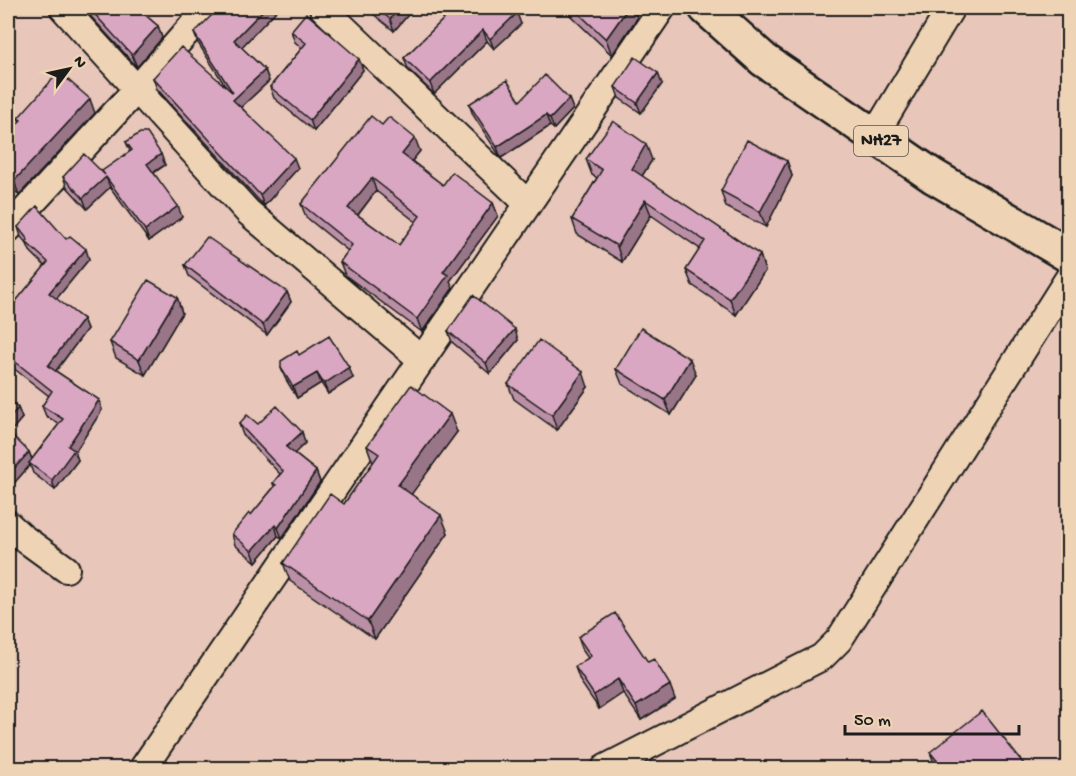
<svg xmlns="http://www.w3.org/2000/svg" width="1076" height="776" font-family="'Gochi Hand',sans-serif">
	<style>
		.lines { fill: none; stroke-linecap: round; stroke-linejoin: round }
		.minor-casing { stroke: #1c1c1c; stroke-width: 30 }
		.trunk-casing { stroke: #1c1c1c; stroke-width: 38 }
		.minor { stroke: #eed3b5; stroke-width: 26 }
		.trunk { stroke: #eed3b5; stroke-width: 33 }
		.wall { fill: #bb90a7; stroke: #1c1c1c; stroke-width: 1.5; fill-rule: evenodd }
		.shaded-wall { fill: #997588; stroke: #1c1c1c; stroke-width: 1.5 }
		.building { fill: #daa7c2; stroke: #1c1c1c; stroke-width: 1.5; fill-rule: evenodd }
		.labels { text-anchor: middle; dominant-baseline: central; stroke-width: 6; stroke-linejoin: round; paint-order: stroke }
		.shield { fill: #eed3b5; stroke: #5b534a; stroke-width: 1.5 }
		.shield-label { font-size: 18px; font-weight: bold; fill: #1c1c1c }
	</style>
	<rect width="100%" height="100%" fill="#e8c6b9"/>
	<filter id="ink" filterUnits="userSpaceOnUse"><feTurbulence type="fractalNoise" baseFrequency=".0167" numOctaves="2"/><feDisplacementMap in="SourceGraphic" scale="12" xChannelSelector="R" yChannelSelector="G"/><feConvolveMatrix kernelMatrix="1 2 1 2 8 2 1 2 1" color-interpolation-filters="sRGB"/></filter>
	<g filter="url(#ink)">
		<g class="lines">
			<defs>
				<path id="minor" d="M63,8L248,212L422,360
					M323,8L528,204
					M874,136L951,8
					M8,229L137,89L208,8
					M8,524L22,537L66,569
					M143,768L662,8
					M605,768L822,657L839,640L1068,279"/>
				<path id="trunk" d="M706,8L764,60L933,176L1068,255"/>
			</defs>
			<!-- minor casing -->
			<use href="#minor" class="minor-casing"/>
			<!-- trunk casing -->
			<use href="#trunk" class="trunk-casing"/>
			<!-- minor -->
			<use href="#minor" class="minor"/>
			<!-- trunk -->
			<use href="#trunk" class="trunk"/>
		</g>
		<!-- wall -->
		<path class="wall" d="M83,8H137L158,26L162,38L137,67Z
			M367,8H414L394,31L367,9Z
			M455,8L521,24L494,49L487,41L434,94L408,69L404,58Z
			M568,8H634L637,18L612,55L570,15Z
			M275,12L241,47L265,70L269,81L241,107L298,168L264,206L157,89L153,78L226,87L198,43L194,33Z
			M291,31L363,70L314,131L274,98L270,87L302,48L295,42Z
			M662,84L641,113L619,98L615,87Z
			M569,99L573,109L554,129L550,126L501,158L473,115L469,104Z
			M95,113L19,195L8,184V134L20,122L18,118Z
			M382,125L420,151L412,161L443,185L493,203L498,216L450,281L453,288L422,332L345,275L340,262L348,251L306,217L301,204ZM376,191L416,222L399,245L358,215Z
			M126,142L165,165L154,173L182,217L149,241L110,187L87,209L67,187L63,177L102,173L130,151Z
			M586,159L652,160L642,176L760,255L765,271L736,315L692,285L686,270L700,249L651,215L622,262L577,234L572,219L597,178L592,175Z
			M787,161L792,176L766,227L726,207L721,191Z
			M18,227L66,239L89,259L56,299L83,319L87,329L56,371L99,400L102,410L75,452L78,460L55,490L33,473L30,465L8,490V399L18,408L22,418L9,433L29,452L32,459L59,424L46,416L42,406L49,396L8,364V311L45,266L30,251L27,244L21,237Z
			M185,265L287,292L291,302L267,335L189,276Z
			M177,297L182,313L145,375L116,358L110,342Z
			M448,331L518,340L490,374L452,342Z
			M299,355L353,378L328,394L321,383L297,398L285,378L281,368Z
			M616,369L696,375L671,415L622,384Z
			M508,384L588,387L557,430L514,399Z
			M239,424H258L302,432L305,443L294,453L316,471L320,482L282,538L278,536L256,562L235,545L232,534L251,515L274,487L273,483L280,474L243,435Z
			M457,432L411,494L448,533L375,639L290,581L283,563L344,504L373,463L367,446Z
			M578,637L648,662L675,699L641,720L623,693L599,709L580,681L575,667L588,658L583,651Z
			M930,752L1027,768H936Z"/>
		<!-- shaded-wall -->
		<path class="shaded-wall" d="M265,8H273L275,12L238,51L234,40Z
			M399,8H414L394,31L390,19Z
			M628,8H634L637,18L612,55L606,39Z
			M517,13L521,24L494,49L490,39Z
			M158,26L162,38L137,67L132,55Z
			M483,30L487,41L434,94L430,83Z
			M359,59L363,70L314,131L310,120Z
			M265,70L269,81L237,111L233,100Z
			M658,73L662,84L641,113L637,103Z
			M90,99L95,113L19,195L14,181Z
			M569,99L573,109L554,129L550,119Z
			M546,115L550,126L501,158L497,147Z
			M415,138L420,151L407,167L402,154Z
			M646,144L652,160L637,184L632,169Z
			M161,154L165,165L151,174L147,164Z
			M294,158L298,168L264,206L260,195Z
			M787,161L792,176L766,227L760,212Z
			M106,177L110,187L87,209L83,198Z
			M372,178L376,191L353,221L348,208Z
			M645,200L651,215L622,262L617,246Z
			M493,203L498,216L450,281L453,288L422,332L417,319L443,272Z
			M178,206L182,217L149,241L145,230Z
			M86,249L89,259L53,303L49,293Z
			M760,255L765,271L736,315L730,299Z
			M287,292L291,302L267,335L263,325Z
			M177,297L182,313L145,375L139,360Z
			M83,319L87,329L52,376L48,366Z
			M515,329L518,340L490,374L486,363Z
			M690,359L696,375L671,415L665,400Z
			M349,367L353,378L328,394L324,384Z
			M583,372L588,387L557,430L552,415Z
			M317,373L321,383L297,398L293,387Z
			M99,400L102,410L75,452L78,460L55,490L52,480L68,446Z
			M18,408L22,418L8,435V420Z
			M450,414L457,432L405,503L398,485Z
			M302,432L305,443L290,458L286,447Z
			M29,452L33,462L29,463L30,465L8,490V475Z
			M316,471L320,482L282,538L278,528Z
			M441,515L448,533L375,639L368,621Z
			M275,525L278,536L256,562L252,551Z
			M618,679L623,693L599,709L594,695Z
			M670,685L675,699L641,720L636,706Z"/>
		<!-- building -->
		<path class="building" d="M89,8H137L158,26L132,55Z
			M219,8H265L234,40L265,70L233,100L294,158L260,195L153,78L181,47L233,93L194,33Z
			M376,8H399L390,19Z
			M455,8H511L517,13L490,39L483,30L430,83L404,58Z
			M573,8H628L606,39Z
			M306,13L359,59L310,120L270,87L306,43L291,31Z
			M635,57L658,73L637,103L615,87Z
			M59,72L90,99L14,181L8,175V134L21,120L18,118Z
			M545,75L569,99L550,119L546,115L497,147L469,104L507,80L520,101Z
			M371,116L382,125L389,117L415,138L402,154L443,185L452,172L493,203L443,272L448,275L417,319L340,262L352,245L301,204ZM372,178L420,216L399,245L348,208Z
			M613,121L646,144L632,169L760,255L730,299L686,270L705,241L645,200L617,246L572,219L602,170L586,159Z
			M140,133H147L161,154L147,164L178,206L145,230L106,177L83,198L63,177L84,154L105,175L102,171L132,150L126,142Z
			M747,140L787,161L760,212L721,191Z
			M37,206L66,239L70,236L86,249L49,293L83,319L48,366L99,400L68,446L74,450L52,480L29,463L63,419L42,406L52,391L8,356V311L48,262L26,242L28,240L18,227Z
			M207,237L287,292L263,325L185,265Z
			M148,280L177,297L139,360L110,342Z
			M473,295L515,329L486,363L448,331Z
			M641,328L690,359L665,400L616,369Z
			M329,336L349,367L324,384L317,373L293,387L281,368V361L297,351L299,355Z
			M539,340L583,372L552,415L508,384Z
			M411,385L450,414L398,485L441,515L368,621L283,563L330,494L344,504L379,454L367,446Z
			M8,399L18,408L8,420Z
			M277,406L302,432L286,447L316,471L278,528L275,525L252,551L232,534L249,513L251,515L276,485L273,483L283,471L239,424L247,415L258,424Z
			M8,431L29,452L8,475Z
			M615,613L648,662L654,659L670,685L636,706L618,679L594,695L575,667L591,656L578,637Z
			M982,711L1027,768H943L930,752Z"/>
	</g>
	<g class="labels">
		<!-- shield labels -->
		<rect class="shield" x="854" y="126" width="54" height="30" rx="4.5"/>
		<g class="shield-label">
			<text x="881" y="141">NH27</text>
		</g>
	</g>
	<!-- margin -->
	<rect width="1076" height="776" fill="none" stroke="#eed3b5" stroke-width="30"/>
	<rect x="15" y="15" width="1046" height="746" fill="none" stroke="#1c1c1c" stroke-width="2" filter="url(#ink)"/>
	<!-- north arrow -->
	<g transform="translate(69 69) rotate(57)" stroke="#eed3b5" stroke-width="4.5" paint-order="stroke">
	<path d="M0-4.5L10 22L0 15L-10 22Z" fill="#1c1c1c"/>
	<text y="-9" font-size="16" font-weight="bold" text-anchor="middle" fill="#1c1c1c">N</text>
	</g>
	<!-- scale -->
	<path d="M845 725v9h174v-9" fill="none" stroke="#1c1c1c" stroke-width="3"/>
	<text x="854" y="725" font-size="18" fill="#1c1c1c" stroke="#eed3b5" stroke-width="4.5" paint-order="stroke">50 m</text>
</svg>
